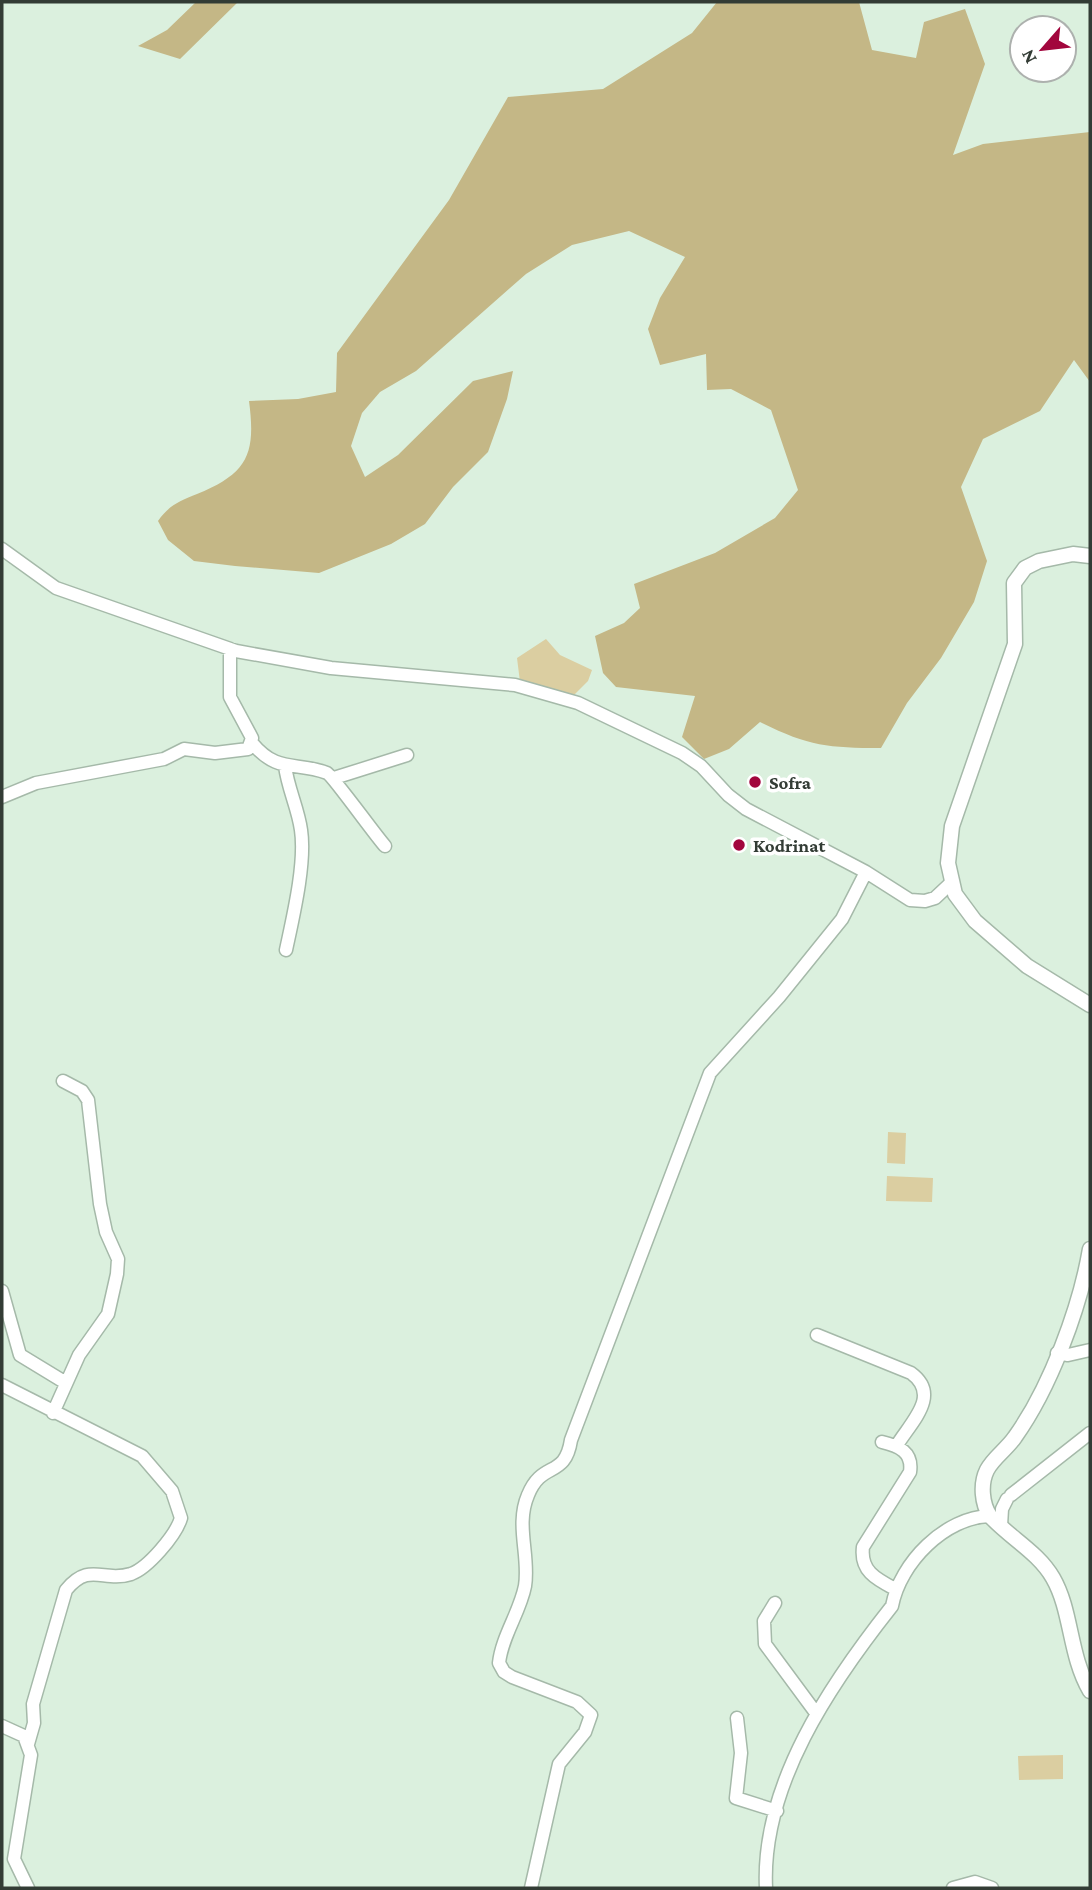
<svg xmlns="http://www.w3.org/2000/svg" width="1092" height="1890" font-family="'Crimson Pro',serif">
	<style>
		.green { fill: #dbcea1 }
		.forest { fill: #c4b786 }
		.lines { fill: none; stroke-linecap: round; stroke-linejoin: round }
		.minor-casing { stroke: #a5b9a9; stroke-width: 15 }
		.major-casing { stroke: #a5b9a9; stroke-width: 17 }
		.minor { stroke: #fff; stroke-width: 12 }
		.major { stroke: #fff; stroke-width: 14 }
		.poi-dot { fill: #a2063d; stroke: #fff; stroke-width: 2.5 }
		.labels { text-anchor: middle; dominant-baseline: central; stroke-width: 7; stroke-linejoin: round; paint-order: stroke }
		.poi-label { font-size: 19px; font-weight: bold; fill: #333c35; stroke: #fff; text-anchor: start }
	</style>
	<rect width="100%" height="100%" fill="#dbf0de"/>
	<!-- green -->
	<path class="green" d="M546,639L560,655L592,670L588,681L571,698L520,682L517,658Z
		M888,1132L906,1133L905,1164L887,1163Z
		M887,1176L933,1178L932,1202L886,1201Z
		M1063,1755V1779L1019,1780L1018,1756Z"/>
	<!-- forest -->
	<path class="forest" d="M196,2H238L180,59L138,46L167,30Z
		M717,2H859L872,50L916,58L924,22L965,9L985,64L953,155L983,144L1090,132V382L1074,360L1040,411L983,439L961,487L987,561L974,602L941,658L907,703L881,748C828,748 808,746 760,722L729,749L704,759L682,737L695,696L616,687L603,673L595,636L624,623L640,608L634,584L715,553L775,518L798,490L771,410L731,389L707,390L706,354L660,365L648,329L660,298L685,257L629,231L572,245L526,274L416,371L380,392L362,413L351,446L365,477L398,455L473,381L513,371L507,399L488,452L453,487L425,524L391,544L319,573L235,566L194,561L168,540L158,521C169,505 180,501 197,494C248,473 256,454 249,401L298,399L336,392L337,353L449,200L508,97L603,89L692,33Z"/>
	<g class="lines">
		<defs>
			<path id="minor" d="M2,549L56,588L236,651L331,668L515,685L578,703L682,753L701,766L728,795L746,809L866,872L910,900L925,901L935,898L951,883
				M252,743C278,774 295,761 327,773C333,776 375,835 385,846
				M285,766C288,789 298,808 301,830C306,863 293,917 286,950
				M334,778L407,755
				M2,797L36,783L164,759L184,749L215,753L248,749L252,738L230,697V649
				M2,1291L20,1355L66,1383
				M817,1335L911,1373C941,1395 912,1421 897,1445
				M1057,1353L1068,1355L1090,1350
				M2,1385L142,1456L172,1491L181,1518C176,1535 148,1568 131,1574C103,1583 90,1561 66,1590L33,1704L34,1723L28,1744
				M53,1413L79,1355L108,1314L117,1274L118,1259L106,1232L100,1204L88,1100L82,1091L63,1081
				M882,1442C899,1446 913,1452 910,1472L863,1547C860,1571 876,1579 895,1589
				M1011,1495L1090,1433
				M1001,1526L1002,1509L1007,1499
				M775,1603L764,1621L765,1644L816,1713
				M737,1718L741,1753L736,1798L777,1811
				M2,1726L24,1736L31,1755L14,1859L28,1888
				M531,1888L559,1764L585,1732L591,1715L577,1702L512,1677L504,1672L499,1663C502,1636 520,1612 525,1586C530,1556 515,1525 528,1495C542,1460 565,1479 571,1440L710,1073L779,997L842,919L866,872
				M766,1888C761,1785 831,1683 892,1606C900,1563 945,1517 990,1516
				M953,1888L975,1882L992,1888"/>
			<path id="major" d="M1090,556L1073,554L1039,561L1025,568L1014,583L1015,644L952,826L948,863L955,894L975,921L1027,966L1090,1005
				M1090,1249C1080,1308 1050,1388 1015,1437C1007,1449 993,1458 987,1470C980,1484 982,1504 990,1516C1010,1538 1038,1552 1053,1578C1072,1611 1069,1655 1090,1691"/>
		</defs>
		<!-- minor casing -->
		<use href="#minor" class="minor-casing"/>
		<!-- major casing -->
		<use href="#major" class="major-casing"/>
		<!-- minor -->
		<use href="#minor" class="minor"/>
		<!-- major -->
		<use href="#major" class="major"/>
	</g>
	<!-- markers -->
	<g class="poi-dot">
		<circle cx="755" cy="782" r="7"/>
		<circle cx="739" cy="845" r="7"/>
	</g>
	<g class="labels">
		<!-- poi labels -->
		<g class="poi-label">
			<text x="769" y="782">Sofra</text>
			<text x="753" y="845">Kodrinat</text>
		</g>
	</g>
	<!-- border -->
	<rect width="1092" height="1890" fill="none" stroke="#333c35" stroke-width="7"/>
	<!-- north arrow -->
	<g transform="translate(1043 49) rotate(242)"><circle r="33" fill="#ffffff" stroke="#adb1ae" stroke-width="2"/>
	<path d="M0-5L12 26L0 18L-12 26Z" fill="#a2063d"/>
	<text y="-10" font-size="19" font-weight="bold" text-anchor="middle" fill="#333c35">N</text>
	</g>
</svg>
